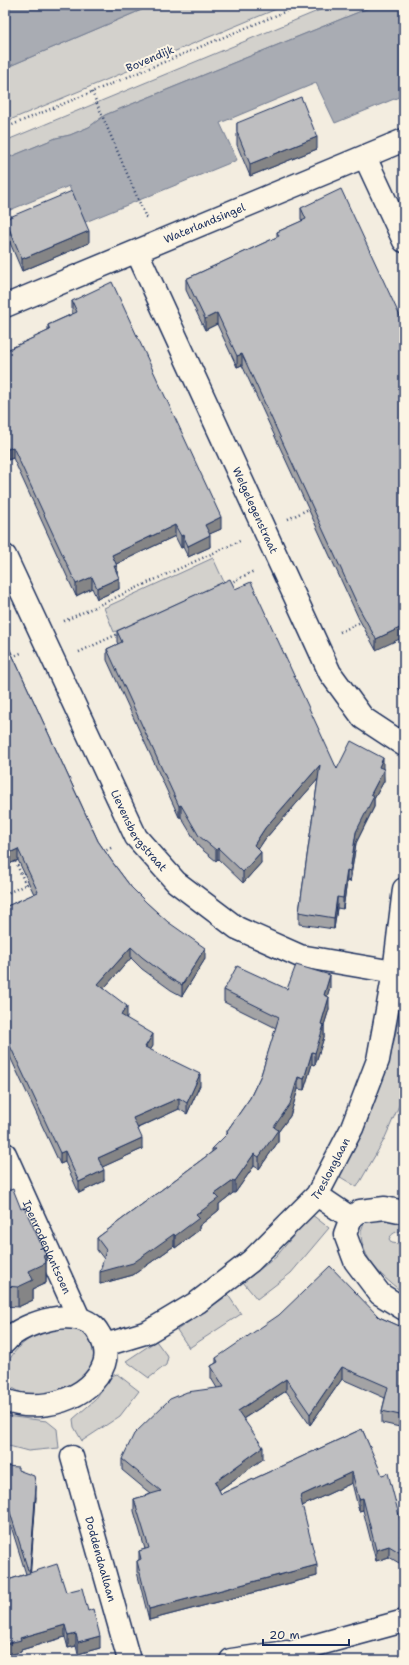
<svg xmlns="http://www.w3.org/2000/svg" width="409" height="1665" font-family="'Shantell Sans',sans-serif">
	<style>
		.green { fill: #d3d1cc; stroke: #778095 }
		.water { fill: #a9acb3; stroke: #707a91 }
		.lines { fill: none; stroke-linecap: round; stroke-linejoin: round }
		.minor-casing { stroke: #1b2f5e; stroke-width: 25 }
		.tertiary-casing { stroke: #1b2f5e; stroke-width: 25 }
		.path { stroke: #1b2f5e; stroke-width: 2.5; stroke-dasharray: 1 3; stroke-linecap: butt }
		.minor { stroke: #fcf5e5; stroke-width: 22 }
		.tertiary { stroke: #fcf5e5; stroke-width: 22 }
		.wall { fill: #a3a3a5; stroke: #1b2f5e }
		.shaded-wall { fill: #858586; stroke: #1b2f5e }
		.building { fill: #bebec0; stroke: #1b2f5e }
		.labels { text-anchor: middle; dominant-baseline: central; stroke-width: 4; stroke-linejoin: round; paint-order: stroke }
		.street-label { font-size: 11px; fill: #1b2f5e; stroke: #fcf5e5 }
	</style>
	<rect width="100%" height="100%" fill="#f3ede0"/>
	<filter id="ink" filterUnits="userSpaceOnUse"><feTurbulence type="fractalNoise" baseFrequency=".025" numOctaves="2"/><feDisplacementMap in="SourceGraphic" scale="8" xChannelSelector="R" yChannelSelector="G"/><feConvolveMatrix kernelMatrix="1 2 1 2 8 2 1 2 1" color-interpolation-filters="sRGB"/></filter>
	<g filter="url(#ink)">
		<!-- green -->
		<path class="green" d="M153,5H286L5,122V68Z
			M332,5H376L105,115L89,127L70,135L56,138L5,159V141Z
			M213,558L224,582L114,632L104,608Z
			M403,1000L404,1001V1094L384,1140L357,1187L337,1175L365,1127L389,1063Z
			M311,1214L329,1228L291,1273L257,1299L243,1282L276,1257Z
			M404,1215V1231C396,1231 392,1233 389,1239L392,1243L399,1244L404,1243V1293C384,1279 360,1258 361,1231C362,1228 364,1223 365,1219Z
			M228,1295L241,1314L189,1348L177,1330Z
			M60,1328H74L85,1334L95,1349V1362L89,1372L72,1387L53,1394L25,1395L11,1387C10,1382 7,1376 7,1372C6,1353 30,1336 45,1331C50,1329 56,1329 60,1328Z
			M156,1341L168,1357L166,1365L149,1378L126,1361Z
			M117,1374L139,1391L120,1416L82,1441L74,1427L73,1419L95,1400L111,1376Z
			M5,1416L47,1421L57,1429L59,1448L28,1451L5,1445Z"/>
		<!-- water -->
		<path class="water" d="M5,5H153L5,68Z
			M376,5H404V95L335,123L316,83L220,123L237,160L83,223L69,186L5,212V159L56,138L70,135L89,127L105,115Z"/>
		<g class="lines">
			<defs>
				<g id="minor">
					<path d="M365,157L404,241"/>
					<path id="s1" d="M137,252L330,673L363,718L404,745"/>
					<path id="s2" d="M5,306L404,140"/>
					<path id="s3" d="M5,556L136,837L176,882L237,928L300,956L394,972"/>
					<path id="s4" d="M5,1154L79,1318"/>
					<path d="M317,1195L351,1218"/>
					<path d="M404,1212L385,1208L360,1211L351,1218L345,1234L355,1261L380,1294L404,1309"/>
					<path d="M5,1342C15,1330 36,1322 51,1319C64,1316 81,1316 92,1325C96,1327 99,1334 101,1337C105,1345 107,1355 104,1364C91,1400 38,1414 5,1400"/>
					<path id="s5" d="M105,1345L148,1332L198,1302L251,1261L317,1195L352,1128L378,1060L394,972L404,889"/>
					<path id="s6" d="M72,1457L129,1660"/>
				</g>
				<path id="tertiary" d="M231,1660L287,1652
					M272,1660L298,1650L404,1621"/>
			</defs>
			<!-- minor casing -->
			<use href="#minor" class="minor-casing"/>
			<!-- tertiary casing -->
			<use href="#tertiary" class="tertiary-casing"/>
			<!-- path -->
			<path class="path" d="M92,92L147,220
				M5,128L301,5
				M288,519L311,508
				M230,583L254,571
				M64,621L242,540
				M340,632L363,621
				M79,652L120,633
				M5,660L21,653
				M103,852L113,847
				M14,858L26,885
				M5,894L32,882"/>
			<!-- minor -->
			<use href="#minor" class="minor"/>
			<!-- tertiary -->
			<use href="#tertiary" class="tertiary"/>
		</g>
		<!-- wall -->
		<path class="wall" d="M237,123L317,149L250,176L237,145Z
			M301,208L404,325L376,650L359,619L242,365L237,367L217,324L205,330L186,290V279L277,237V232L302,221L301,219Z
			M5,219L89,243L22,271L5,231Z
			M72,301L221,529L209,534L210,547L188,557L183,547L181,548L175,536L116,564L119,589L97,599L92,588L76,596L13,458L8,460L5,455V351L48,331V325L72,314Z
			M235,589L337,769H383L384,781L374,799V807L356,843L350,882L347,881L343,909L337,908L334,929L299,924V912L318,779L265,839L258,849L261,863L243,883L218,859L216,861L199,847L181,817H179L107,660V649L118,644L117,642V631Z
			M5,639L98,841L113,863L131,887L147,903L205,959L182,996L171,990L142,969L131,958L104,988L127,1017L126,1018L153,1046L150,1050L200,1085L187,1114L179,1109L138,1128L142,1149L102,1167L104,1181L79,1193L65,1162L60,1164L5,1046V907L34,894L18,860L5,866Z
			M404,672V693L399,689V676Z
			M330,987L327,996L329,1009L324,1025V1037L315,1065L312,1064L304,1090L298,1089L290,1116L278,1132V1142L259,1169L254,1166L235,1193H233L219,1204V1210L199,1226V1230L175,1248L174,1246L133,1275L100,1284L104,1259L97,1250V1238L212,1152V1149L227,1134V1131L250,1098L261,1075L276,1028L224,1002V990L287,989Z
			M5,1192L21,1209L46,1255V1283L33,1289V1300L18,1307L5,1306Z
			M379,1317L404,1328V1428L382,1423V1411L385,1398L342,1379L310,1425L286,1391L243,1419L263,1459L219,1490L221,1494L362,1429L401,1523L404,1524V1566L389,1557L376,1561L363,1510L359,1511L352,1483L302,1506L317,1576L149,1620L137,1572V1561L139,1560V1551L145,1549L134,1511V1499L151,1494L122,1470V1459L217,1388L211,1378V1366L216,1363V1358Z
			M5,1466L18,1470L36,1497L30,1573L66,1592L88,1611L100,1648L78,1654L76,1646L68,1648L65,1637L21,1650V1652L5,1656V1581L26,1574L9,1520L5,1519Z"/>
		<!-- shaded-wall -->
		<path class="shaded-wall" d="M317,137V149L250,176V164Z
			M89,231V243L22,271V259Z
			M217,313V324L205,330V319Z
			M242,354V365L237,367V356Z
			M13,447V458L8,460V449Z
			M221,517V529L205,536V525Z
			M175,525V536L112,566V555Z
			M183,535V547L181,548V536Z
			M210,535V547L188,557V546Z
			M114,566H117V577Z
			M92,577V588L76,596V584Z
			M119,578V589L97,599V588Z
			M404,626V637L376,650V639Z
			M383,758V770L379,767Z
			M320,765V777L265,839L254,856V845L265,828Z
			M384,769V781L374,799V807L356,843L350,882V871L356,832L371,794Z
			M181,805V817H179V806Z
			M218,848V859L216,861V850Z
			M18,849V860L5,866V855Z
			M261,852V863L243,883V872Z
			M347,870V881L343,909V898Z
			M337,897V908L334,929V918Z
			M131,947V958L98,995V984Z
			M205,948V959L182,996V985Z
			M330,975V987L324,1007V995Z
			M329,997V1009L324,1025V1037L315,1065V1053L321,1024Z
			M127,1006V1017L121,1026V1015Z
			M153,1034V1046L145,1058V1047Z
			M312,1052V1064L304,1090V1079Z
			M200,1074V1085L187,1114V1103Z
			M298,1077V1089L290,1116L278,1132V1142L259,1169V1157Z
			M179,1098V1109L133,1130V1118Z
			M142,1138V1149L98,1169V1158Z
			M65,1151V1162L60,1164V1153Z
			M254,1154V1166L235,1193V1181Z
			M104,1170V1181L79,1193V1182Z
			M233,1181V1193L219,1204V1210L199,1226V1230L175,1248V1236L196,1215L215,1194Z
			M174,1234V1246L133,1275L100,1284V1272Z
			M46,1255V1283L33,1289V1300L18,1307V1287L29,1271L43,1256Z
			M342,1367V1379L310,1425V1414Z
			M286,1379V1391L238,1422V1411Z
			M263,1447V1459L215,1493V1482Z
			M352,1472V1483L300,1507V1496Z
			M36,1486V1497L30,1581V1570Z
			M363,1498V1510L359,1511V1499Z
			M389,1546V1557L376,1561V1550Z
			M317,1565V1576L149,1620V1609Z
			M65,1625V1637L21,1650V1652L5,1656V1644L20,1638Z
			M76,1634V1646L68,1648V1636Z
			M100,1636V1648L78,1654V1642Z"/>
		<!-- building -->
		<path class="building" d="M301,97L317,137L250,164L237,132V123Z
			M341,189L404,325V626L376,639L359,608L242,354L237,356L217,313L205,319L186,279L279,236L277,232L306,219L301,208Z
			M72,191L89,231L22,259L5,219Z
			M112,282L221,517L205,525L210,535L188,546L183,535L181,536L175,525L112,555L117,566H114L119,578L97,588L92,577L76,584L13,447L8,449L5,443V351L50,330L48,325L77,312L72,301Z
			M230,579L235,589L251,582L337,769L351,741L383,758L379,767L384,769L371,794L374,796L356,832L350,871L347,870L343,898L337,897L334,918L299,912L320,765L265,828L254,845L261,852L243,872L218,848L216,850L199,836L181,805L179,806L107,649L122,642L117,631Z
			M5,639L98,841L113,863L131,887L147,903L168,922L205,948L182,985L171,979L142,957L131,947L98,984L127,1006L121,1015L153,1034L145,1047L200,1074L187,1103L179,1098L133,1118L142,1138L98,1158L104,1170L79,1182L65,1151L60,1153L5,1035V907L38,892L18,849L5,855Z
			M404,672V681L399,676Z
			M296,965L330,975L324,995L329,997L321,1024L324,1025L315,1053L312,1052L304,1079L298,1077L290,1104L274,1127L278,1130L259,1157L254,1154L235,1181H233L215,1194L219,1198L196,1215L199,1218L175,1236L174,1234L133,1263L100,1272L106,1250L97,1238L216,1149H212L228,1133L227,1131L250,1098L261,1075L279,1017L224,990L237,966L287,989Z
			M13,1189L21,1209L24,1207L46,1255L43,1256L46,1263L29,1271L33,1280L18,1287L5,1286V1192Z
			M330,1266L379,1317L404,1328V1416L382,1411L388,1387L342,1367L310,1414L286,1379L238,1411L263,1447L215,1482L221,1494L362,1429L382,1475L388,1473L401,1523L404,1524V1555L389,1546L376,1550L363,1498L359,1499L352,1472L300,1496L317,1565L149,1609L137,1561L141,1559L139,1551L149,1548L134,1499L161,1491L122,1459L134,1434L170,1399L187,1392L224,1387L211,1366L218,1362L216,1358L279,1315Z
			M5,1466L18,1467V1470L34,1476L36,1486L30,1570H28L9,1509L5,1508Z
			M57,1564L66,1592L82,1588L88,1611L93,1609L100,1636L78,1642L76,1634L68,1636L65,1625L20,1638L21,1640L5,1644V1581Z"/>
	</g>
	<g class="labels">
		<!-- street labels -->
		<g class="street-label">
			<text transform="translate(150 59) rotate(-23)">Bovendijk</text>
			<text stroke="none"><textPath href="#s2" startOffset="216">Waterlandsingel</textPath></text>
			<text stroke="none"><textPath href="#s1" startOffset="284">Welgelegenstraat</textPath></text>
			<text stroke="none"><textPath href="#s3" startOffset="306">Lievensbergstraat</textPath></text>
			<text stroke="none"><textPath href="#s5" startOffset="293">Treslonglaan</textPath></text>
			<text stroke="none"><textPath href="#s4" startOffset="102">Ipenrodeplantsoen</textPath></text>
			<text stroke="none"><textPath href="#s6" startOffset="106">Doddendaallaan</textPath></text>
		</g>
	</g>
	<!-- margin -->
	<rect width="409" height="1665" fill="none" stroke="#fcf5e5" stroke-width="20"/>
	<rect x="10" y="10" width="389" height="1645" fill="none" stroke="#1b2f5e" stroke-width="1.5" filter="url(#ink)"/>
	<!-- scale -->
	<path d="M263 1639v6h86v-6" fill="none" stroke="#1b2f5e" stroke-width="2"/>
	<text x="269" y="1639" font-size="12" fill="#1b2f5e" stroke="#fcf5e5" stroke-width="3" paint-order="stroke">20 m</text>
</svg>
